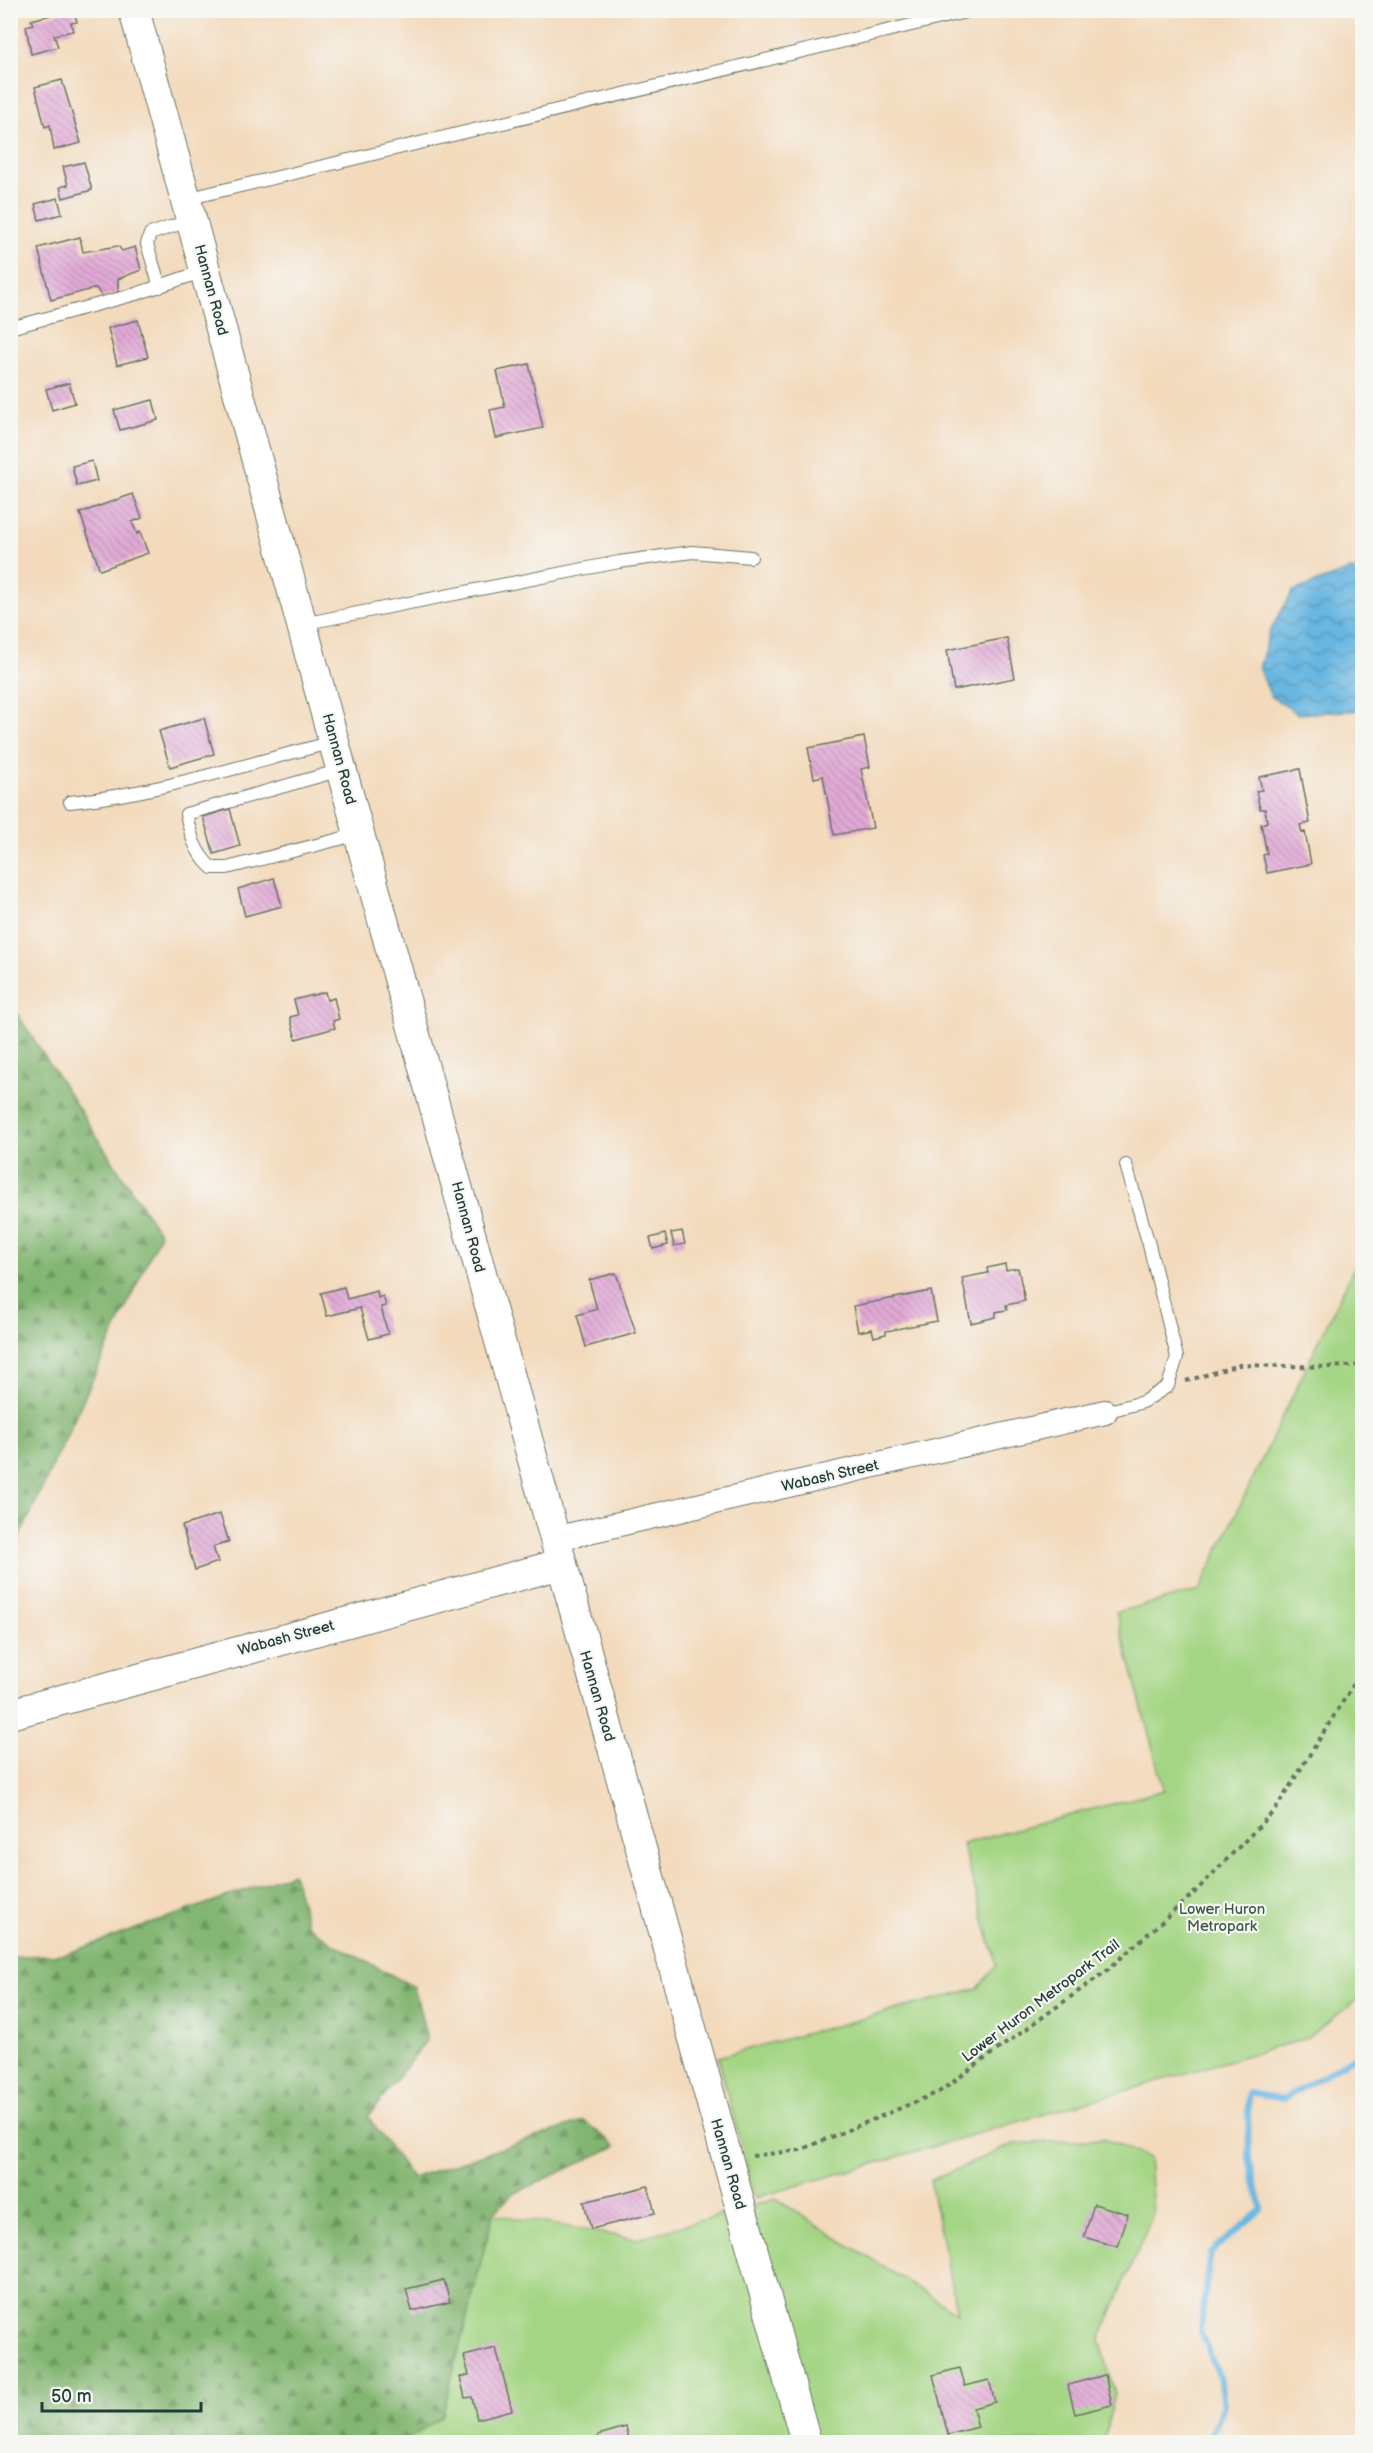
<svg xmlns="http://www.w3.org/2000/svg" width="1373" height="2453" font-family="'Balsamiq Sans',sans-serif">
	<style>
		.green { fill: #a4d584; stroke: #62895c; stroke-width: 1.5 }
		.forest { fill: url(#forest-firs); stroke: #517a53; stroke-width: 1.5 }
		.water { fill: url(#water-waves); stroke: #437a8a; stroke-width: 1.5 }
		.lines { fill: none; stroke-linecap: round; stroke-linejoin: round }
		.stream { stroke: #67b6e1; stroke-width: 6 }
		.building { fill: url(#building-back-hatch) }
		.service-casing { stroke: #697464; stroke-width: 14 }
		.minor-casing { stroke: #697464; stroke-width: 26 }
		.tertiary-casing { stroke: #697464; stroke-width: 32 }
		.path { stroke: #697464; stroke-width: 4; stroke-dasharray: 4.5 4.5; stroke-linecap: butt }
		.service { stroke: #fff; stroke-width: 12 }
		.minor { stroke: #fff; stroke-width: 24 }
		.tertiary { stroke: #fff; stroke-width: 30 }
		.labels { text-anchor: middle; dominant-baseline: central; stroke-width: 4.5; stroke-linejoin: round; paint-order: stroke }
		.street-label { font-size: 15px; fill: #1f3d34; stroke: #f6f6f2 }
		.park-label { font-size: 15px; fill: #3a5b44; stroke: #f6f6f2 }
	</style>
	<defs>
		<pattern id="forest-firs" width="22" height="20" patternUnits="userSpaceOnUse" patternTransform="scale(1.5)"><rect width="22" height="20" fill="#83b672"/><path d="M5 1l3.5 6h-7zM16 11l3.5 6h-7z" fill="#6b955e"/></pattern>
		<pattern id="water-waves" width="16" height="10" patternUnits="userSpaceOnUse" patternTransform="scale(1.5)"><rect width="16" height="10" fill="#67b6e1"/><path d="M0 5q4-4 8 0t8 0" fill="none" stroke="#5495b7"/></pattern>
		<pattern id="building-back-hatch" width="6" height="6" patternUnits="userSpaceOnUse" patternTransform="scale(1.5)"><rect width="6" height="6" fill="#e2aad7"/><path d="M-1 5l2 2M0 0l6 6M5-1l2 2" fill="none" stroke="#b78caf"/></pattern>
	</defs>
	<rect width="100%" height="100%" fill="#f6f6f2"/>
	<filter id="ink" filterUnits="userSpaceOnUse"><feTurbulence type="fractalNoise" baseFrequency=".0167" numOctaves="2"/><feDisplacementMap in="SourceGraphic" scale="12" xChannelSelector="R" yChannelSelector="G"/><feConvolveMatrix kernelMatrix="1 2 1 2 8 2 1 2 1" color-interpolation-filters="sRGB"/></filter>
	<filter id="wash" filterUnits="userSpaceOnUse"><feTurbulence type="fractalNoise" baseFrequency=".008" numOctaves="4" result="noise"/><feDisplacementMap in="SourceGraphic" scale="24" xChannelSelector="R" yChannelSelector="G"/><feGaussianBlur stdDeviation="1.35" result="paint"/><feColorMatrix in="noise" values="0 0 0 0 0 0 0 0 0 0 0 0 0 0 0 0 0 1.4 0 .05"/><feComposite in="paint" operator="in"/></filter>
	<g filter="url(#wash)">
		<rect width="100%" height="100%" fill="#f3dabc"/>
		<!-- green -->
		<path class="green" d="M1362,1251V1996L1307,2038L755,2198L718,2057L978,1988L997,1965L962,1844L1164,1790L1116,1612L1199,1591Z
			M1104,2139L1149,2158L1153,2214L1100,2340L1115,2393L1103,2442H404L442,2416L493,2214L636,2239L776,2199L957,2313L930,2181L1014,2144Z"/>
		<!-- forest -->
		<path class="forest" d="M10,1003L160,1234L15,1547H10Z
			M293,1873L307,1925L337,1946L414,1987L427,2039L368,2117L412,2178L584,2121L616,2146L511,2195L493,2214L442,2416L404,2442H11L10,1957L66,1954Z"/>
		<!-- water -->
		<path class="water" d="M1350,570L1362,571V710L1298,714L1271,696L1259,669L1269,633L1293,591Z"/>
		<g class="lines">
			<!-- stream -->
			<path class="stream" d="M1208,2442L1224,2404L1220,2378L1200,2331L1211,2252L1262,2209L1249,2159L1248,2093L1284,2099L1362,2052"/>
		</g>
		<g id="blocks">
			<!-- building -->
			<path class="building" d="M67,11V13L74,11L77,22L71,23L73,31L54,35L58,47L31,54L26,26L33,24L31,20Z
				M62,80L81,143L54,150L50,125L45,127L35,87Z
				M84,162L92,190L63,198L60,187L68,185L63,167Z
				M58,198L62,214L39,220L35,204Z
				M80,237L83,252L118,246L122,251L135,247L141,270L118,279V294L102,297L96,288L51,300L38,248Z
				M138,320L148,357L117,365L108,328Z
				M529,364L543,428L496,438L490,410L505,407L497,371Z
				M69,383L75,403L52,410L46,389Z
				M153,400L158,420L120,430L114,410Z
				M92,461L97,481L77,486L72,466Z
				M133,494L142,518L132,522L137,534L140,532L148,553L100,570L80,513Z
				M1007,638L1015,678L954,690L947,650Z
				M204,718L214,754L170,767L159,731Z
				M864,737L870,767L861,769L873,828L834,835L823,776L814,778L808,748Z
				M1300,769L1310,823L1300,825L1302,833L1305,832L1311,864L1267,873L1263,855L1267,854L1261,824L1267,822L1265,809H1260L1256,791L1262,790L1259,777Z
				M230,809L240,846L214,854L203,817Z
				M274,878L282,906L245,916L238,889Z
				M325,992L327,1000L334,998L339,1019L333,1021L335,1028L296,1039L290,1017L298,1015L294,1000Z
				M682,1231L685,1244L674,1246L671,1233Z
				M665,1234L668,1245L653,1249L650,1238Z
				M1005,1264L1006,1270L1018,1268L1025,1301L1006,1305L1007,1310L996,1312V1317L971,1323L962,1278L988,1273L987,1268Z
				M616,1273L636,1333L586,1347L577,1315L597,1309L589,1280Z
				M344,1287L347,1299L377,1291L378,1298L383,1296L386,1306L381,1307L388,1334L369,1339L360,1308L327,1316L321,1293Z
				M931,1291L937,1321L886,1331V1334L874,1337L872,1329L858,1332L853,1306Z
				M220,1514L229,1542L213,1547L218,1562L195,1570L182,1526Z
				M648,2186L655,2213L591,2229L584,2202Z
				M1094,2204L1128,2214L1118,2247L1084,2237Z
				M444,2280L450,2302L412,2311L406,2289Z
				M496,2348L512,2410L477,2419L472,2397L465,2398L460,2377L469,2375L464,2356Z
				M960,2368L965,2386L989,2380L995,2402L973,2408L978,2427L948,2435L933,2375Z
				M1105,2375L1112,2405L1075,2414L1068,2385Z
				M626,2427L630,2442H600L598,2435Z"/>
		</g>
	</g>
	<g filter="url(#ink)">
		<use href="#blocks" fill-opacity="0" stroke="#697464" stroke-width="1.5"/>
		<g class="lines">
			<defs>
				<path id="service" d="M186,199L974,10
					M160,287L147,244L150,234L191,220
					M10,328L136,294L204,271
					M302,624L619,562L692,552L751,557
					M341,770L186,814C191,836 195,853 212,868H227L359,834
					M70,802C160,793 246,764 333,742
					M1105,1412L1143,1402L1168,1386L1177,1357L1149,1245L1126,1165"/>
				<path id="minor" d="M554,1539L1105,1412"/>
				<path id="tertiary" d="M134,10L359,834L806,2442
					M10,1714L561,1564"/>
			</defs>
			<!-- service casing -->
			<use href="#service" class="service-casing"/>
			<!-- minor casing -->
			<use href="#minor" class="minor-casing"/>
			<!-- tertiary casing -->
			<use href="#tertiary" class="tertiary-casing"/>
			<!-- path -->
			<path class="path" d="M1186,1381L1239,1365L1329,1367L1362,1365
				M752,2156L800,2150L939,2092L1105,1972L1194,1893L1275,1810L1362,1671"/>
			<!-- service -->
			<use href="#service" class="service"/>
			<!-- minor -->
			<use href="#minor" class="minor"/>
			<!-- tertiary -->
			<use href="#tertiary" class="tertiary"/>
		</g>
	</g>
	<g class="labels">
		<!-- street labels -->
		<g class="street-label">
			<text transform="translate(211 290) rotate(75)">Hannan Road</text>
			<text transform="translate(339 759) rotate(75)">Hannan Road</text>
			<text transform="translate(468 1227) rotate(75)">Hannan Road</text>
			<text transform="translate(830 1476) rotate(-13)">Wabash Street</text>
			<text transform="translate(286 1638) rotate(-15)">Wabash Street</text>
			<text transform="translate(597 1696) rotate(74)">Hannan Road</text>
			<text transform="translate(1041 2001) rotate(-37)">Lower Huron Metropark Trail</text>
			<text transform="translate(728 2164) rotate(74)">Hannan Road</text>
		</g>
		<!-- park labels -->
		<g class="park-label">
			<text x="1222" y="1909">Lower Huron<tspan x="1222" dy="17">Metropark</tspan></text>
		</g>
	</g>
	<!-- margin -->
	<rect width="1373" height="2453" fill="none" stroke="#f6f6f2" stroke-width="36"/>
	<!-- scale -->
	<path d="M42 2402v9h159v-9" fill="none" stroke="#1f3d34" stroke-width="3"/>
	<text x="51" y="2402" font-size="18" fill="#1f3d34" stroke="#f6f6f2" stroke-width="4.5" paint-order="stroke">50 m</text>
</svg>
